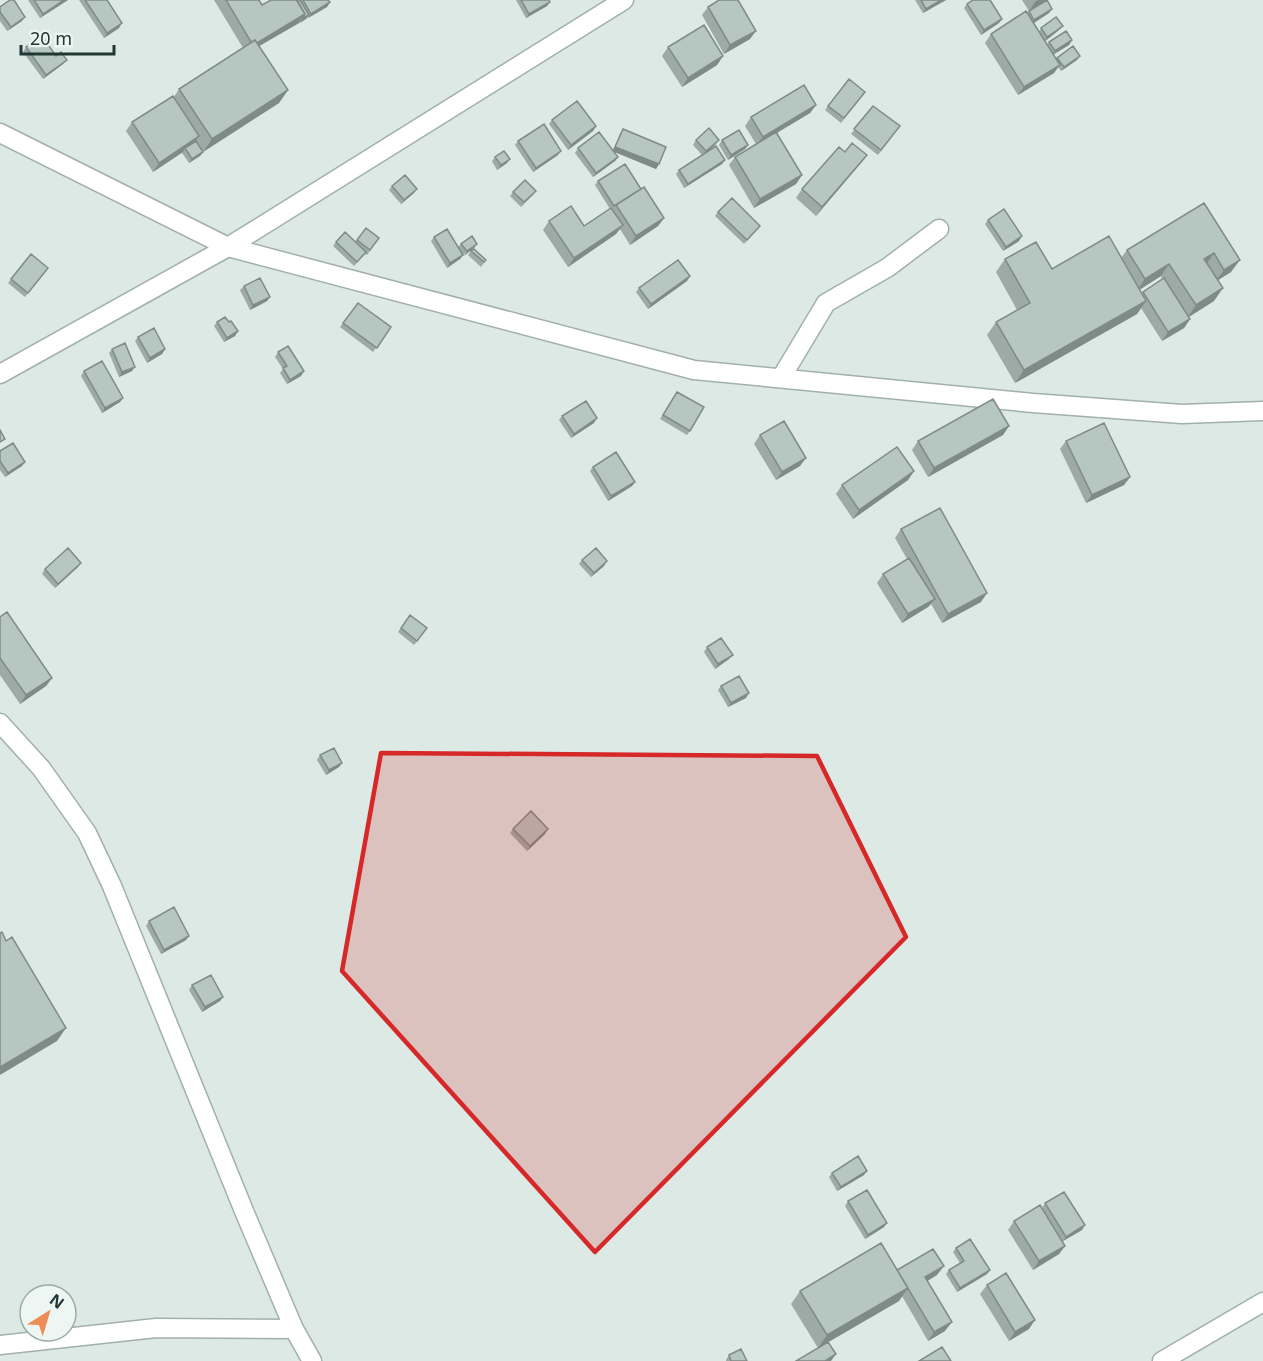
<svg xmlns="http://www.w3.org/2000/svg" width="1263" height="1361" font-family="'Noto Sans',sans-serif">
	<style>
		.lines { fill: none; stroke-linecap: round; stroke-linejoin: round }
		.street-casing { stroke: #a1b0ac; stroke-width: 21 }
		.street { stroke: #fff; stroke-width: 18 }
		.wall { fill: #9daaa6; fill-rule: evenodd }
		.shaded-wall { fill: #7f8b87 }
		.building { fill: #b6c6c1; stroke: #7f8b87; stroke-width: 1.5 }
		.marked { fill: #d62828; fill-opacity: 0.2; stroke: #d62828; stroke-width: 4.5; stroke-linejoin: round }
	</style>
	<rect width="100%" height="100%" fill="#dde9e5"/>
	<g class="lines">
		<defs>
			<path id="street" d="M0,133L228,247L694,370L1033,403L1182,414L1263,411
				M0,374L228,247L624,0
				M781,378L826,303L887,268L939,229
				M0,723L41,768L87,833L112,886L244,1211L294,1329L312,1361
				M0,1345L156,1328L294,1329
				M1162,1361L1263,1302"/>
		</defs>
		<!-- street casing -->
		<use href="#street" class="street-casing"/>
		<!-- street -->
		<use href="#street" class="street"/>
	</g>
	<!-- wall -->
	<path class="wall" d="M28,0H68L40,18Z
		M79,0H107L119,28L104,38Z
		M214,0H259L262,5L297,0H328L330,2L327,7L308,18L307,17L306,19L259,46L288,90L279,103L203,152L200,156L189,163L182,153L183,152L153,172L126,131L132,122L174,97L179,89L243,48Z
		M516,0H549L550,2L547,6L526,18Z
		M915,0H946L923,13Z
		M1022,0H1046L1029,11Z
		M967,4L1002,19L999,23L981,35L964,8Z
		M0,7L22,21L7,31L0,21Z
		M708,7L750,39L724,54L702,15Z
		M1052,9L1049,13L1033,23L1039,32L1041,28L1059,30L1045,41L1047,44L1049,42L1072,40L1069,45L1053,55L1056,59L1057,58L1077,60L1061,71L1058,67L1054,73L1018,95L985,43L991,34L1027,13L1029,11Z
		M26,47L56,56L63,64L43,79L23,52Z
		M668,47L723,56L717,65L682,87L662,56Z
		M865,92L841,123L825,110L828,106Z
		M816,105L810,113L777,133L802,175L796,184L754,208L729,165L735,157L756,144L745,126L751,117Z
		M873,106L900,126L878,155L851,134Z
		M552,120L596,126L593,131L568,150L549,124Z
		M623,129L659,164L656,169L615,152L618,157L615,161L593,177L575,153L578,148L613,150L620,134Z
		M696,140L716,144L709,151L725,160L722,164L684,188L676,174L679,170L702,155L693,145Z
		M722,140L748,145L745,149L728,160L719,145Z
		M518,141L558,155L533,172L515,145Z
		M845,152L867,155L860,164L816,216L796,198L802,189Z
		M495,157L507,163L497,170L492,161Z
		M598,181L641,189L664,218L658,226L630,245L620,229L616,234L568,267L543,230L549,221L584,226L610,209L595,185Z
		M392,186L414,193L401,204L389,190Z
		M536,191L533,195L521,207L510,196L513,192Z
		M1204,203L1231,272L1218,280L1214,301L1189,317L1190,319L1184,328L1162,341L1141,308L1137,314L1015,383L987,335L996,322L1017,310L996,272L1005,259L1052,269L1121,258L1127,250ZM1161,276L1162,279L1142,293L1139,290Z
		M718,212L760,226L744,244L715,216Z
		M988,220L1019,241L1003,251L985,224Z
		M366,228L379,238L367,255L365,254L354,266L333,246L336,242H355Z
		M434,237L458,247L461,244H477L474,248L463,255L460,259L447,268L431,241Z
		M471,251L486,260L481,267L468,255Z
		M48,268L25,297L8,283L11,279Z
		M690,276L687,281L648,309L636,292L639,288Z
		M244,286L270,297L267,301L250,310L240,290Z
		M358,303L391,327L373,352L340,327Z
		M217,322H229L238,331L235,336L224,342L214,326Z
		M138,337L165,349L162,354L147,363L135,341Z
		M112,349L132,371L119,377L109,353Z
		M278,352L304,371L301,376L287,384L280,373L283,369L275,357Z
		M84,371L123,398L120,402L102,413L81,376Z
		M674,396L690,431L687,435L660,419Z
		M562,416L594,423L571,438L559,420Z
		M1009,426L1003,435L928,477L912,450L918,441Z
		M760,435L800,466L776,480L754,444Z
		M1066,441L1130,477L1124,485L1086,503L1060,449Z
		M0,451L22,466L5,477L0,470Z
		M593,467L635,482L632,486L608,501L590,471Z
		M914,471L908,480L853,519L836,494L842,485Z
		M901,529L981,602L942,623L931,604L928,607L902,623L877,583L883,574L907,559L895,538Z
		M582,560L604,566L591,577L579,564Z
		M78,567L55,588L42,574L45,569Z
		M410,615L427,628L414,645L398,632Z
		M0,617L52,678L46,686L20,704L0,675Z
		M707,647L729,659L715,669L704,652Z
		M721,686L746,698L728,707L718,690Z
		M320,755L342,763L339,767L326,775L317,760Z
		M513,829L545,834L527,851L510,833Z
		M149,921L186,940L161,954L146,926Z
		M192,985L223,997L220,1001L202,1012L189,990Z
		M832,1173L864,1175L837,1191L829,1177Z
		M848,1201L884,1227L865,1239L845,1206Z
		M1045,1203L1082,1230L1063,1241L1065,1246L1059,1254L1033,1270L1008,1230L1014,1221L1062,1240L1042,1208Z
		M956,1248L990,1270L987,1274L957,1292L946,1274L949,1270L960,1263L953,1252Z
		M897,1270L937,1275L927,1281L945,1331L928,1341L902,1296L899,1301L818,1348L791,1304L800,1291Z
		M987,1285L1029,1329L1009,1341L980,1294Z
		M729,1355L747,1361H726V1360Z"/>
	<!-- shaded-wall -->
	<path class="shaded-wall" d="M64,0H68L40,18L43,14Z
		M941,0H946L923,13L926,9Z
		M1038,0H1046L1029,11L1035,2Z
		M330,2L327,7L308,18L311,14Z
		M550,2L547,6L526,18L529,14Z
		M1052,9L1049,13L1031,25L1034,20Z
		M305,14L299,23L247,53L253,45Z
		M309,15L306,19L300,23L303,18Z
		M25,17L22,21L7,31L11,27Z
		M1002,19L999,23L981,35L984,30Z
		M122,23L119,28L104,38L107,33Z
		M1063,26L1059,30L1044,42L1047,37Z
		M756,31L750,39L724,54L730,45Z
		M1072,40L1069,45L1052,55L1055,51Z
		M723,56L717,65L682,87L688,78Z
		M1080,56L1077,60L1061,71L1064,67Z
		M67,60L63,64L43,79L46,75Z
		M1060,65L1054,73L1018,95L1024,87Z
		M288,90L279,103L203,152L212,139Z
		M816,105L810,113L756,145L763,137Z
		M596,126L593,131L568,150L571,145Z
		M199,136L193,145L185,148L183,152L153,172L159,163Z
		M719,140L716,144L702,156L706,151Z
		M748,145L745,149L728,160L731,155Z
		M615,147L659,164L656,169L612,151Z
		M561,151L558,155L533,172L536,168Z
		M203,152L200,156L189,163L192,159Z
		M867,155L860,164L816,216L822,207Z
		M618,157L615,161L593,177L596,173Z
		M510,159L507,163L497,170L501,165Z
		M725,160L722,164L684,188L688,184Z
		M802,175L796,184L754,208L760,199Z
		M417,189L414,193L401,204L404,200Z
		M664,218L658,226L630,245L636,236Z
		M623,225L616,234L568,267L574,258Z
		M1022,236L1019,241L1003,251L1006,247Z
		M477,244L474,248L464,256L467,251Z
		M1214,253L1205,266L1204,259Z
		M463,255L460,259L447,268L450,263Z
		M1240,260L1231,272L1215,282L1224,270Z
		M1169,264L1161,276L1136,292L1145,279Z
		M690,276L687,281L648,309L651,304Z
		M1223,288L1214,301L1187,318L1196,305Z
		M270,297L267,301L250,310L253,305Z
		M1146,301L1137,314L1015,383L1024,370Z
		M1190,319L1184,328L1162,341L1168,332Z
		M238,331L235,336L224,342L227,338Z
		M165,349L162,354L147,363L150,358Z
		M135,367L132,371L119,377L122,372Z
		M304,371L301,376L287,384L290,380Z
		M123,398L120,402L102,413L105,408Z
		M597,418L594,423L571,438L574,434Z
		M1009,426L1003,435L928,477L934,468Z
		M806,458L800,466L776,480L782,472Z
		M25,462L22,466L5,477L8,473Z
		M914,471L908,480L853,519L859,510Z
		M1130,477L1124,485L1086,503L1092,495Z
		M635,482L632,486L608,501L611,496Z
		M607,561L604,566L591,577L594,573Z
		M81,563L78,567L55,588L58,584Z
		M987,593L981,602L942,623L948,614Z
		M935,599L928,607L902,623L908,614Z
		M733,655L729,659L715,669L718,664Z
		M52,678L46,686L20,704L26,695Z
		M749,693L746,698L728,707L731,703Z
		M342,763L339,767L326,775L329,770Z
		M548,829L545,834L527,851L530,846Z
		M189,936L186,940L161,954L164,950Z
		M223,997L220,1001L202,1012L205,1007Z
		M66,1028L57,1041L0,1075V1067Z
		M867,1171L864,1175L837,1191L841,1187Z
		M887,1223L884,1227L865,1239L868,1235Z
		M1085,1225L1082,1230L1063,1241L1066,1237Z
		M1065,1246L1059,1254L1033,1270L1039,1261Z
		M944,1266L937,1275L919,1286L925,1277Z
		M990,1270L987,1274L957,1292L960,1288Z
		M908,1288L899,1301L818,1348L827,1335Z
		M1035,1320L1029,1329L1009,1341L1015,1332Z
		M952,1322L945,1331L928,1341L934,1332Z
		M836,1354L831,1361H825Z"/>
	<!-- building -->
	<path class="building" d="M10,0H14L25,17L11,27L0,12V7Z
		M34,0H64L43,14Z
		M85,0H107L122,23L107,33Z
		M226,0H259L262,5L271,0H297L305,14L257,43L255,40L251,42Z
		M299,0H300L309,15L303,18L305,14L297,1Z
		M303,0H328L330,2L311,14Z
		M521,0H549L550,2L529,14Z
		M719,0H738L756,31L730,45L708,7Z
		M921,0H941L926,9Z
		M973,0H990L1002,19L984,30L967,4Z
		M1047,0L1052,9L1034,20L1029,11Z
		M1026,11L1060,65L1024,87L991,34Z
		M1056,17L1063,26L1047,37L1041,28Z
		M704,25L723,56L688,78L668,47Z
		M1066,31L1072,40L1055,51L1049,42Z
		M42,36L56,56L61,52L67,60L46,75L26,47Z
		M255,40L288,90L212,139L179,89Z
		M1073,46L1080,56L1064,67L1057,58Z
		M849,79L865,92L844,118L828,106Z
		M804,85L816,105L763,137L751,117Z
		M173,96L199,136L159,163L132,122Z
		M577,101L596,126L571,145L552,120Z
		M873,106L900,126L881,150L854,129Z
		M544,124L561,151L536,168L518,141Z
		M709,128L719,140L706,151L696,140Z
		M623,129L666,147L659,164L615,147Z
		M739,130L748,145L731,155L722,140Z
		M599,132L618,157L596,173L578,148Z
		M776,132L802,175L760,199L735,157Z
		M196,141L203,152L192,159L185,148Z
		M852,143L867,155L822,207L802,189L839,147L845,152Z
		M716,146L725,160L688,184L679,170Z
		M504,151L510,159L501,165L495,157Z
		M625,164L641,189L614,206L598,181Z
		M405,175L417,189L404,200L392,186Z
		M525,180L536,191L524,202L513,192Z
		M644,187L664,218L636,236L616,205Z
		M732,198L760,226L747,240L718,212Z
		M1204,203L1240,260L1224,270L1214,253L1204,259L1223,288L1196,305L1169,264L1145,279L1127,250Z
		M571,206L584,226L611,208L623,225L574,258L549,221Z
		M1004,209L1022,236L1006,247L988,220Z
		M366,228L379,238L370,250L357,240Z
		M447,229L463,255L450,263L434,237Z
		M345,232L366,252L357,262L336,242Z
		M472,236L477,244L467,251L461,244Z
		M1109,236L1146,301L1024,370L996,322L1030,303L1005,259L1036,242L1052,269Z
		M474,249L486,260L484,262L471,251Z
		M31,254L48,268L28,293L11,279Z
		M678,260L690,276L651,304L639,288Z
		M260,278L270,297L253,305L244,286Z
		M1164,278L1190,319L1168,332L1143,292Z
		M358,303L391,327L377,348L343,323Z
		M225,317L229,322L231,321L238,331L227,338L217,322Z
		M154,328L165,349L150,358L138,337Z
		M125,343L135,367L122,372L112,349Z
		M288,346L304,371L290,380L283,368L287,366L278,352Z
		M102,361L123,398L105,408L84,371Z
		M677,392L704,407L690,431L663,415Z
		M993,399L1009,426L934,468L918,441Z
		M586,401L597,418L574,434L562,416Z
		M784,421L806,458L782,472L760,435Z
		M1104,423L1130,477L1092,495L1066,441Z
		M0,430L5,439L0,442Z
		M13,443L25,462L8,473L0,461V451Z
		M897,447L914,471L859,510L842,485Z
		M616,452L635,482L611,496L593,467Z
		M940,508L987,593L948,614L901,529Z
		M68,548L81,563L58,584L45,569Z
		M596,548L607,561L594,573L582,560Z
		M909,558L935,599L908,614L883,574Z
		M7,612L52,678L26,695L0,658V617Z
		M410,615L427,628L417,641L401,628Z
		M721,638L733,655L718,664L707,647Z
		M739,676L749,693L731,703L721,686Z
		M334,748L342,763L329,770L320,755Z
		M531,811L548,829L530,846L513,829Z
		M174,907L189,936L164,950L149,921Z
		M2,932L6,941L12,937L66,1028L0,1067V933Z
		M211,975L223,997L205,1007L192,985Z
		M858,1156L867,1171L841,1187L832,1173Z
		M867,1190L887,1223L868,1235L848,1201Z
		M1064,1192L1085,1225L1066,1237L1045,1203Z
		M1040,1205L1065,1246L1039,1261L1014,1221Z
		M970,1239L990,1270L960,1288L949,1270L964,1261L956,1248Z
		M881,1243L908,1288L827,1335L800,1291Z
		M933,1249L944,1266L925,1277L952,1322L934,1332L897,1270Z
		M1006,1273L1035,1320L1015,1332L987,1285Z
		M828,1342L836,1354L825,1361H796Z
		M942,1347L951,1361H919Z
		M741,1349L747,1361H731L729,1355Z"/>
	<!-- marked area -->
	<path class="marked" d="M381,753L817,756L906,937L595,1252L342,971Z"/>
	<!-- north arrow -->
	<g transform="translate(48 1313) rotate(37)"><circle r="28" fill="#eef6f3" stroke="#9caaa7" stroke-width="1.5"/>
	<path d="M0-4.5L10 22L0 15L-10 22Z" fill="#ee8c56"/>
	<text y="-9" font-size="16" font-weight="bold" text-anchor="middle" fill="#203834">N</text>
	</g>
	<!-- scale -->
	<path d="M21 45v9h93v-9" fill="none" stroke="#203834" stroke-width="3"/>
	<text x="30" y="45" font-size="18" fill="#203834" stroke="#eef6f3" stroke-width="4.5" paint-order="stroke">20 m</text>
</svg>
